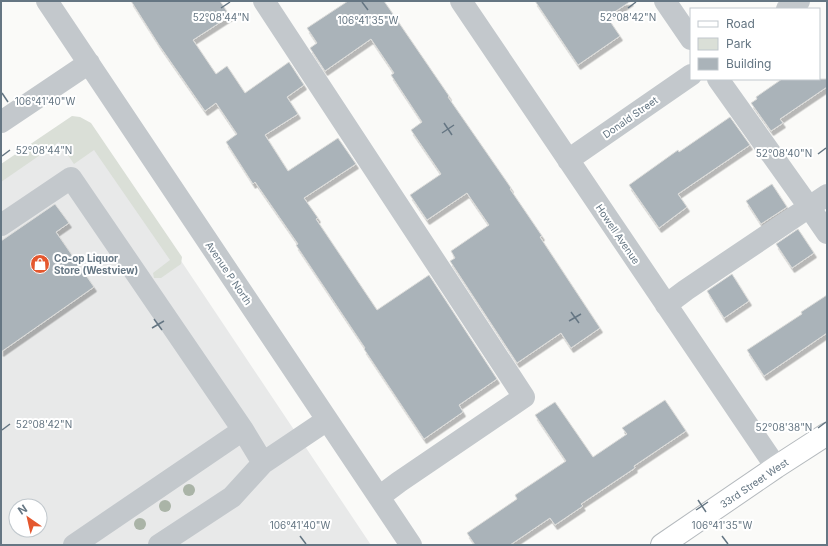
<svg xmlns="http://www.w3.org/2000/svg" width="828" height="546" font-family="Inter,sans-serif">
	<style>
		.built { fill: #e8e9e9; fill-rule: evenodd }
		.green { fill: #dadfd7 }
		.building { fill: #aab3b9; stroke: #dcdcda; filter: url(#shadow) }
		.lines { fill: none; stroke-linecap: round; stroke-linejoin: round }
		.major-casing { stroke: #b5babe; stroke-width: 24 }
		.minor { stroke: #c3c8cc; stroke-width: 22 }
		.major { stroke: #fff; stroke-width: 22 }
		.tree { fill: #aab4a7 }
		.ticks { fill: none; stroke: #657683; stroke-width: 1.5 }
		.labels { text-anchor: middle; dominant-baseline: central; stroke-width: 4; stroke-linejoin: round; paint-order: stroke }
		.street-label { font-size: 10px; fill: #657683; stroke: #fff }
		.poi-label { font-size: 10px; font-weight: bold; fill: #657683; stroke: #fff; text-anchor: start }
		.ticks-label { font-size: 10px; text-anchor: middle; fill: #657683; stroke: #fff; stroke-width: 4; stroke-linejoin: round; paint-order: stroke }
	</style>
	<defs>
		<filter id="shadow"><feDropShadow dx="2.5" dy="4.5" stdDeviation="0" flood-color="#0004"/></filter>
	</defs>
	<rect width="100%" height="100%" fill="#fafaf8"/>
	<!-- built -->
	<path class="built" d="M91,126L371,545H1V166ZM16,506H40V530H16Z"/>
	<!-- green -->
	<path class="green" d="M72,116L80,117L91,123L182,257L181,264L161,278H154L153,273L170,260L94,150L74,164L59,142L1,182V164Z"/>
	<!-- building -->
	<path class="building" d="M131,1H220L230,16L193,40L216,74L227,66L245,93L289,62L304,85L287,97L298,114L265,135L288,171L338,138L356,164L304,198L318,218L316,219L377,310L429,275L497,379L459,405L463,412L424,439L364,349L365,348L296,245L298,244L255,182L253,184L226,142L237,134L216,103L205,111L159,45Z
		M348,1H384L449,96L448,97L511,188L510,189L542,236L540,237L600,328L571,348L561,333L517,363L450,261L455,258L451,251L489,225L467,193L427,220L410,195L441,174L411,130L422,122L391,75L394,73L371,39L325,71L310,48L317,43L307,28Z
		M535,1H631L607,17L620,36L578,65Z
		M782,79H827V87L780,119L783,123L771,131L751,103L757,99L756,97Z
		M730,117L750,145L678,194L687,207L659,228L629,185L678,150L679,152Z
		M772,184L787,207L761,224L746,201Z
		M55,204L69,223L56,232L94,287L1,352V241Z
		M798,229L814,253L792,268L776,244Z
		M732,274L749,301L724,318L707,291Z
		M827,295V333L764,376L747,350L802,314L801,312Z
		M665,400L686,431L634,466L635,468L581,504L583,506L555,525L550,518L510,545H475L467,533L517,499L515,495L566,461L535,415L555,402L593,457L627,434L622,428Z"/>
	<g class="lines">
		<defs>
			<path id="major" d="M662,545L776,467L827,434"/>
		</defs>
		<!-- major casing -->
		<use href="#major" class="major-casing"/>
		<!-- minor -->
		<path class="minor" d="M47,1L411,545
			M264,1L524,397L399,482L379,497
			M461,1L776,467
			M665,1L691,39
			M787,9L799,1
			M718,79L809,207L827,233
			M1,122L89,63
			M568,160L691,75
			M1,225L71,178L243,430L74,545
			M666,305L686,290L827,195
			M263,463L327,420
			M159,545L232,497L263,463L243,430"/>
		<!-- major -->
		<use href="#major" class="major"/>
	</g>
	<!-- trees -->
	<g class="tree">
		<circle cx="189" cy="490" r="6"/>
		<circle cx="165" cy="506" r="6"/>
		<circle cx="140" cy="524" r="6"/>
	</g>
	<!-- ticks -->
	<path class="ticks" d="M362,2L368,10M221,8L230,2M628,8L636,2M2,93L8,102M444,123L452,135M442,133L454,125M818,154L826,148M2,156L10,150M571,312L579,323M154,319L162,330M569,321L581,314M152,328L164,321M818,428L826,422M2,430L10,424M698,500L706,512M696,510L708,502M300,536L306,544M722,536L728,544"/>
	<!-- icons -->
	<defs>
		<symbol id="shop-disc" viewBox="-11 -11 22 22"><circle r="9.5" fill="#e4572e" stroke="#fff"/><path d="M-5-2.5h2.3a2.7 3.5 0 0 1 5.4 0H5L5.5 6h-11ZM-1.5-2.5h3a1.5 2.3 0 0 0-3 0Z" fill="#fff"/></symbol>
	</defs>
	<g fill-rule="evenodd">
		<use href="#shop-disc" x="29" y="253" width="22" height="22"/>
	</g>
	<g class="labels">
		<!-- street labels -->
		<g class="street-label">
			<text transform="translate(630 117) rotate(-35)">Donald Street</text>
			<text transform="translate(618 234) rotate(56)">Howell Avenue</text>
			<text transform="translate(229 273) rotate(56)">Avenue P North</text>
			<text transform="translate(754 483) rotate(-34)">33rd Street West</text>
		</g>
		<!-- poi labels -->
		<g class="poi-label">
			<text x="54" y="258">Co-op Liquor<tspan x="54" dy="12">Store (Westview)</tspan></text>
		</g>
	</g>
	<g class="ticks-label">
		<text x="221" y="21">52°08'44"N</text>
		<text x="628" y="21">52°08'42"N</text>
		<text x="368" y="24">106°41'35"W</text>
		<text x="45" y="105">106°41'40"W</text>
		<text x="44" y="154">52°08'44"N</text>
		<text x="784" y="157">52°08'40"N</text>
		<text x="44" y="428">52°08'42"N</text>
		<text x="784" y="431">52°08'38"N</text>
		<text x="300" y="529">106°41'40"W</text>
		<text x="722" y="529">106°41'35"W</text>
	</g>
	<!-- border -->
	<rect width="828" height="546" fill="none" stroke="#657683" stroke-width="4"/>
	<!-- legend -->
	<rect x="690" y="8" width="130" height="72" fill="#ffffff" stroke="#c1c8cd"/>
	<rect x="698" y="21" width="20" height="6" fill="#ffffff" stroke="#c1c8cd"/>
	<text x="726" y="28" font-size="12" fill="#657683">Road</text>
	<rect x="698" y="38" width="20" height="12" fill="#dadfd7" stroke="#c1c8cd"/>
	<text x="726" y="48" font-size="12" fill="#657683">Park</text>
	<rect x="698" y="58" width="20" height="12" fill="#aab3b9" stroke="#c1c8cd"/>
	<text x="726" y="68" font-size="12" fill="#657683">Building</text>
	<!-- north arrow -->
	<g transform="translate(28 518) rotate(326)"><circle r="19" fill="#ffffff" stroke="#c1c8cd"/>
	<path d="M0-3L7 15L0 10L-7 15Z" fill="#e4572e"/>
	<text y="-6" font-size="11" font-weight="bold" text-anchor="middle" fill="#657683">N</text>
	</g>
</svg>
